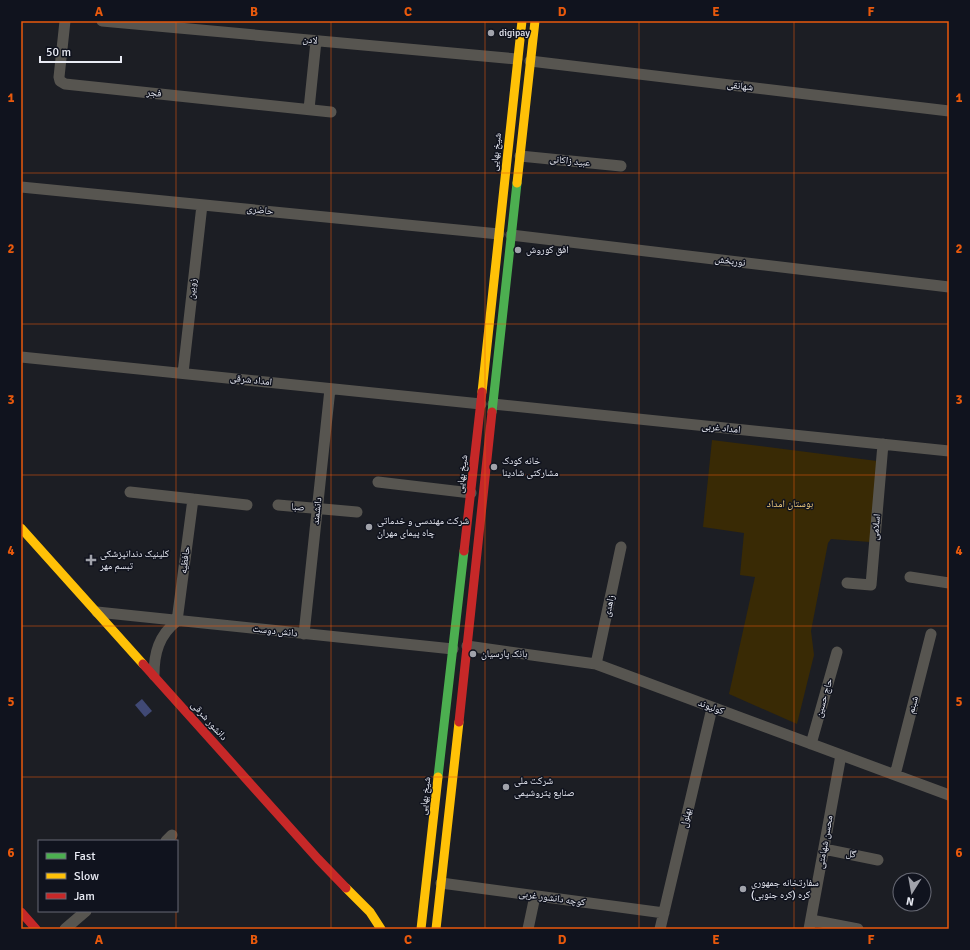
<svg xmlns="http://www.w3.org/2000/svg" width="970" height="950" font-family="Signika,'Noto Naskh Arabic',sans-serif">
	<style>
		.green { fill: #392a05 }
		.water { fill: #404975 }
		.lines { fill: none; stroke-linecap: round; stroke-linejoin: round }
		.street { stroke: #575550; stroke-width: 11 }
		.fast { stroke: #4caf50; stroke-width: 9 }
		.slow { stroke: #ffc107; stroke-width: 9 }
		.jam { stroke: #c62828; stroke-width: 9 }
		.grid { fill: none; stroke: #e8590c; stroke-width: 1; stroke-opacity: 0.55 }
		.poi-dot { fill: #a1a3ab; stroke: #10131e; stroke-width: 1.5 }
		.labels { text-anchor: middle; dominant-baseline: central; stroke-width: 3; stroke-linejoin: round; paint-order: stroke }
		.poi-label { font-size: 10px; fill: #e9ebf4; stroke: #10131e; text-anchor: start }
		.street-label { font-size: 10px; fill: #e9ebf4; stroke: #10131e }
		.park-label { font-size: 10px; fill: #f6cf7e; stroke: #10131e }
		.neatline { fill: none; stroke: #e8590c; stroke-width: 1.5 }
		.grid-label { font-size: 13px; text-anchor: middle; font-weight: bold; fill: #e8590c }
	</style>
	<rect width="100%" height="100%" fill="#1c1e24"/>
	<!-- green -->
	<path class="green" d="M712,440L877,461L870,542L831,539L828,543L811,631L814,655L797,724L729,694L755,577L740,575L744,533L703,527Z"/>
	<!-- water -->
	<path class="water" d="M142,699L152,711L145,717L135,705Z"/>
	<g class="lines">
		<!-- street -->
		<path class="street" d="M65,21L59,77L60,81L65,84L331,112
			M102,21L517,59
			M530,61L949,111
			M309,109L316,41
			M520,156L621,166
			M21,187L499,234
			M511,235L949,287
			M21,357L481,404
			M183,373L202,205
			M493,404L949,451
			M378,482L471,493
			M130,492L247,505
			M278,505L357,512
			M910,577L949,583
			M847,583L871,585L883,444
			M97,612L453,649
			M304,634L330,389
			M467,646L596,664L949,795
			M596,664L621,547
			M154,675C154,653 159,635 177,621L193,499
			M811,744L837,652
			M895,775L931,634
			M166,841L172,835
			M824,849L878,860
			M441,883L664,913
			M811,920L858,929
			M65,929L86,911
			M528,929L535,896
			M660,929L712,708
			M809,929L841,755"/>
		<!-- fast -->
		<path class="fast" d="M492,412L517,183
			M438,777L464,551"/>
		<!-- slow -->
		<path class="slow" d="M517,183L535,21
			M482,392L522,21
			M21,528L143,664
			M346,888L370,912L381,929
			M421,929L438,777
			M436,929L459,722"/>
		<!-- jam -->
		<path class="jam" d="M464,551L482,392
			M143,664L318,859L346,888
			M459,722L492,412
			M21,912L36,929"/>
	</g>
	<!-- grid -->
	<path class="grid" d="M176,21V841M331,21V929M485,21V929M639,21V929M794,21V929M21,173H949M21,324H949M21,475H949M21,626H949M21,777H949M176,911V929"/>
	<!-- markers -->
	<g class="poi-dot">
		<circle cx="491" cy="33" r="4"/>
		<circle cx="518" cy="250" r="4"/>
		<circle cx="494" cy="467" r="4"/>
		<circle cx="369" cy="527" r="4"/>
		<path d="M89 554h4v4h4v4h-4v4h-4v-4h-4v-4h4z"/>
		<circle cx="473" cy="654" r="4"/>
		<circle cx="506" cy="787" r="4"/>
		<circle cx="743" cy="889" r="4"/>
	</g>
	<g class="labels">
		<!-- poi labels -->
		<g class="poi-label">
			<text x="499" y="33">digipay</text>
			<text x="526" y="250">افق کوروش</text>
			<text x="502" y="461">خانه کودک<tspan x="502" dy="12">مشارکتی شادینا</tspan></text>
			<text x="377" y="521">شرکت مهندسی و خدماتی<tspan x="377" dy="12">چاه پیمای مهران</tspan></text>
			<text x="100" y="554">کلینیک دندانپزشکی<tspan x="100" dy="12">تبسم مهر</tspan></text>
			<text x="481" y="654">بانک پارسیان</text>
			<text x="514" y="781">شرکت ملی<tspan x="514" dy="12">صنایع پتروشیمی</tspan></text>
			<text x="751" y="883">سفارتخانه جمهوری<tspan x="751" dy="12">کره (کره جنوبی)</tspan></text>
		</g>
		<!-- street labels -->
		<g class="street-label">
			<text transform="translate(310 40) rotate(5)">لادن</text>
			<text transform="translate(740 86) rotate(7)">شهانقی</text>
			<text transform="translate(154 93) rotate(6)">فجر</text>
			<text transform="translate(496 152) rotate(-84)">شیخ بهایی</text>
			<text transform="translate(570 161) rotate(6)">عبید زاکانی</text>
			<text transform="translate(260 210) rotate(6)">حاضری</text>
			<text transform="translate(730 261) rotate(7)">نوربخش</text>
			<text transform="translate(192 289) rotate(-84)">زوبین</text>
			<text transform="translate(251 380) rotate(6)">امداد شرقی</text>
			<text transform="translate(721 428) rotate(6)">امداد غربی</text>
			<text transform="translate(462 474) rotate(-83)">شیخ بهایی</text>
			<text transform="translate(298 507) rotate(5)">صبا</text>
			<text transform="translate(317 511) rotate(-84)">دانشمند</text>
			<text transform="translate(876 527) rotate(-85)">اسلامی</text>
			<text transform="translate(185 560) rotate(-83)">حافظیه</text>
			<text transform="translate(609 606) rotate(-78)">زاهدی</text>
			<text transform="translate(275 631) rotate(6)">دانش دوست</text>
			<text transform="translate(824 698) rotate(-74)">حاج حسین</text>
			<text transform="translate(913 705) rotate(-76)">شبنم</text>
			<text transform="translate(711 707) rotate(20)">کولیوند</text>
			<text transform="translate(209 721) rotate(48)">دانشور شرقی</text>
			<text transform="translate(425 796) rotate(-83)">شیخ بهایی</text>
			<text transform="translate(686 818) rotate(-77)">بهلول</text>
			<text transform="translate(825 842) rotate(-80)">محسن شهامتی</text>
			<text transform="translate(851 854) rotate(11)">گل</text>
			<text transform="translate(552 898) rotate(8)">کوچه دانشور غربی</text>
		</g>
		<!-- park labels -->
		<g class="park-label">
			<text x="790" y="504">بوستان امداد</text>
		</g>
	</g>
	<!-- border -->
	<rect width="970" height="950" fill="none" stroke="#10131e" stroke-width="44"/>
	<!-- legend -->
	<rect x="38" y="840" width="140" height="72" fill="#10131e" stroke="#676974"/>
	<rect x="46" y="853" width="20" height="6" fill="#4caf50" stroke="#676974"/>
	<text x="74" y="860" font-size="12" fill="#e9ebf4">Fast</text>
	<rect x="46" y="873" width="20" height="6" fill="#ffc107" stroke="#676974"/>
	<text x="74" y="880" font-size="12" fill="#e9ebf4">Slow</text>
	<rect x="46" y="893" width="20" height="6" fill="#c62828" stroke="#676974"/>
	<text x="74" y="900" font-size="12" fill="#e9ebf4">Jam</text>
	<!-- north arrow -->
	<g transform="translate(912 892) rotate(191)"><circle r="19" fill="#10131e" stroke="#676974"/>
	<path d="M0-3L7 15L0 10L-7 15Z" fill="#a1a3ab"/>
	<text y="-6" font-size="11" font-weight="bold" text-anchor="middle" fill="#e9ebf4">N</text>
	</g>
	<!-- scale -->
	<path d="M40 56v6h81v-6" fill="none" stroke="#e9ebf4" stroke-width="2"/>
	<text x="46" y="56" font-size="12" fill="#e9ebf4" stroke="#10131e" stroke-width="3" paint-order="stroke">50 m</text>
	<rect x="22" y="22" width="926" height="906" class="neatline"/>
	<g class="grid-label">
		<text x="99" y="16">A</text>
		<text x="254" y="16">B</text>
		<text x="408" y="16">C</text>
		<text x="562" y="16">D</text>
		<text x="716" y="16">E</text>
		<text x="871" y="16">F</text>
		<text x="11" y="102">1</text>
		<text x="959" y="102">1</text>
		<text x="11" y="253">2</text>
		<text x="959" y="253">2</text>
		<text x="11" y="404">3</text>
		<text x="959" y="404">3</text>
		<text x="11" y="555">4</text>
		<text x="959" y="555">4</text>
		<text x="11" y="706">5</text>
		<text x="959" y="706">5</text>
		<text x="11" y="857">6</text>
		<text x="959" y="857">6</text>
		<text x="99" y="944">A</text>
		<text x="254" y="944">B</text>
		<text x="408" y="944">C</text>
		<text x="562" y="944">D</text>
		<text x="716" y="944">E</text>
		<text x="871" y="944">F</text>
	</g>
</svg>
